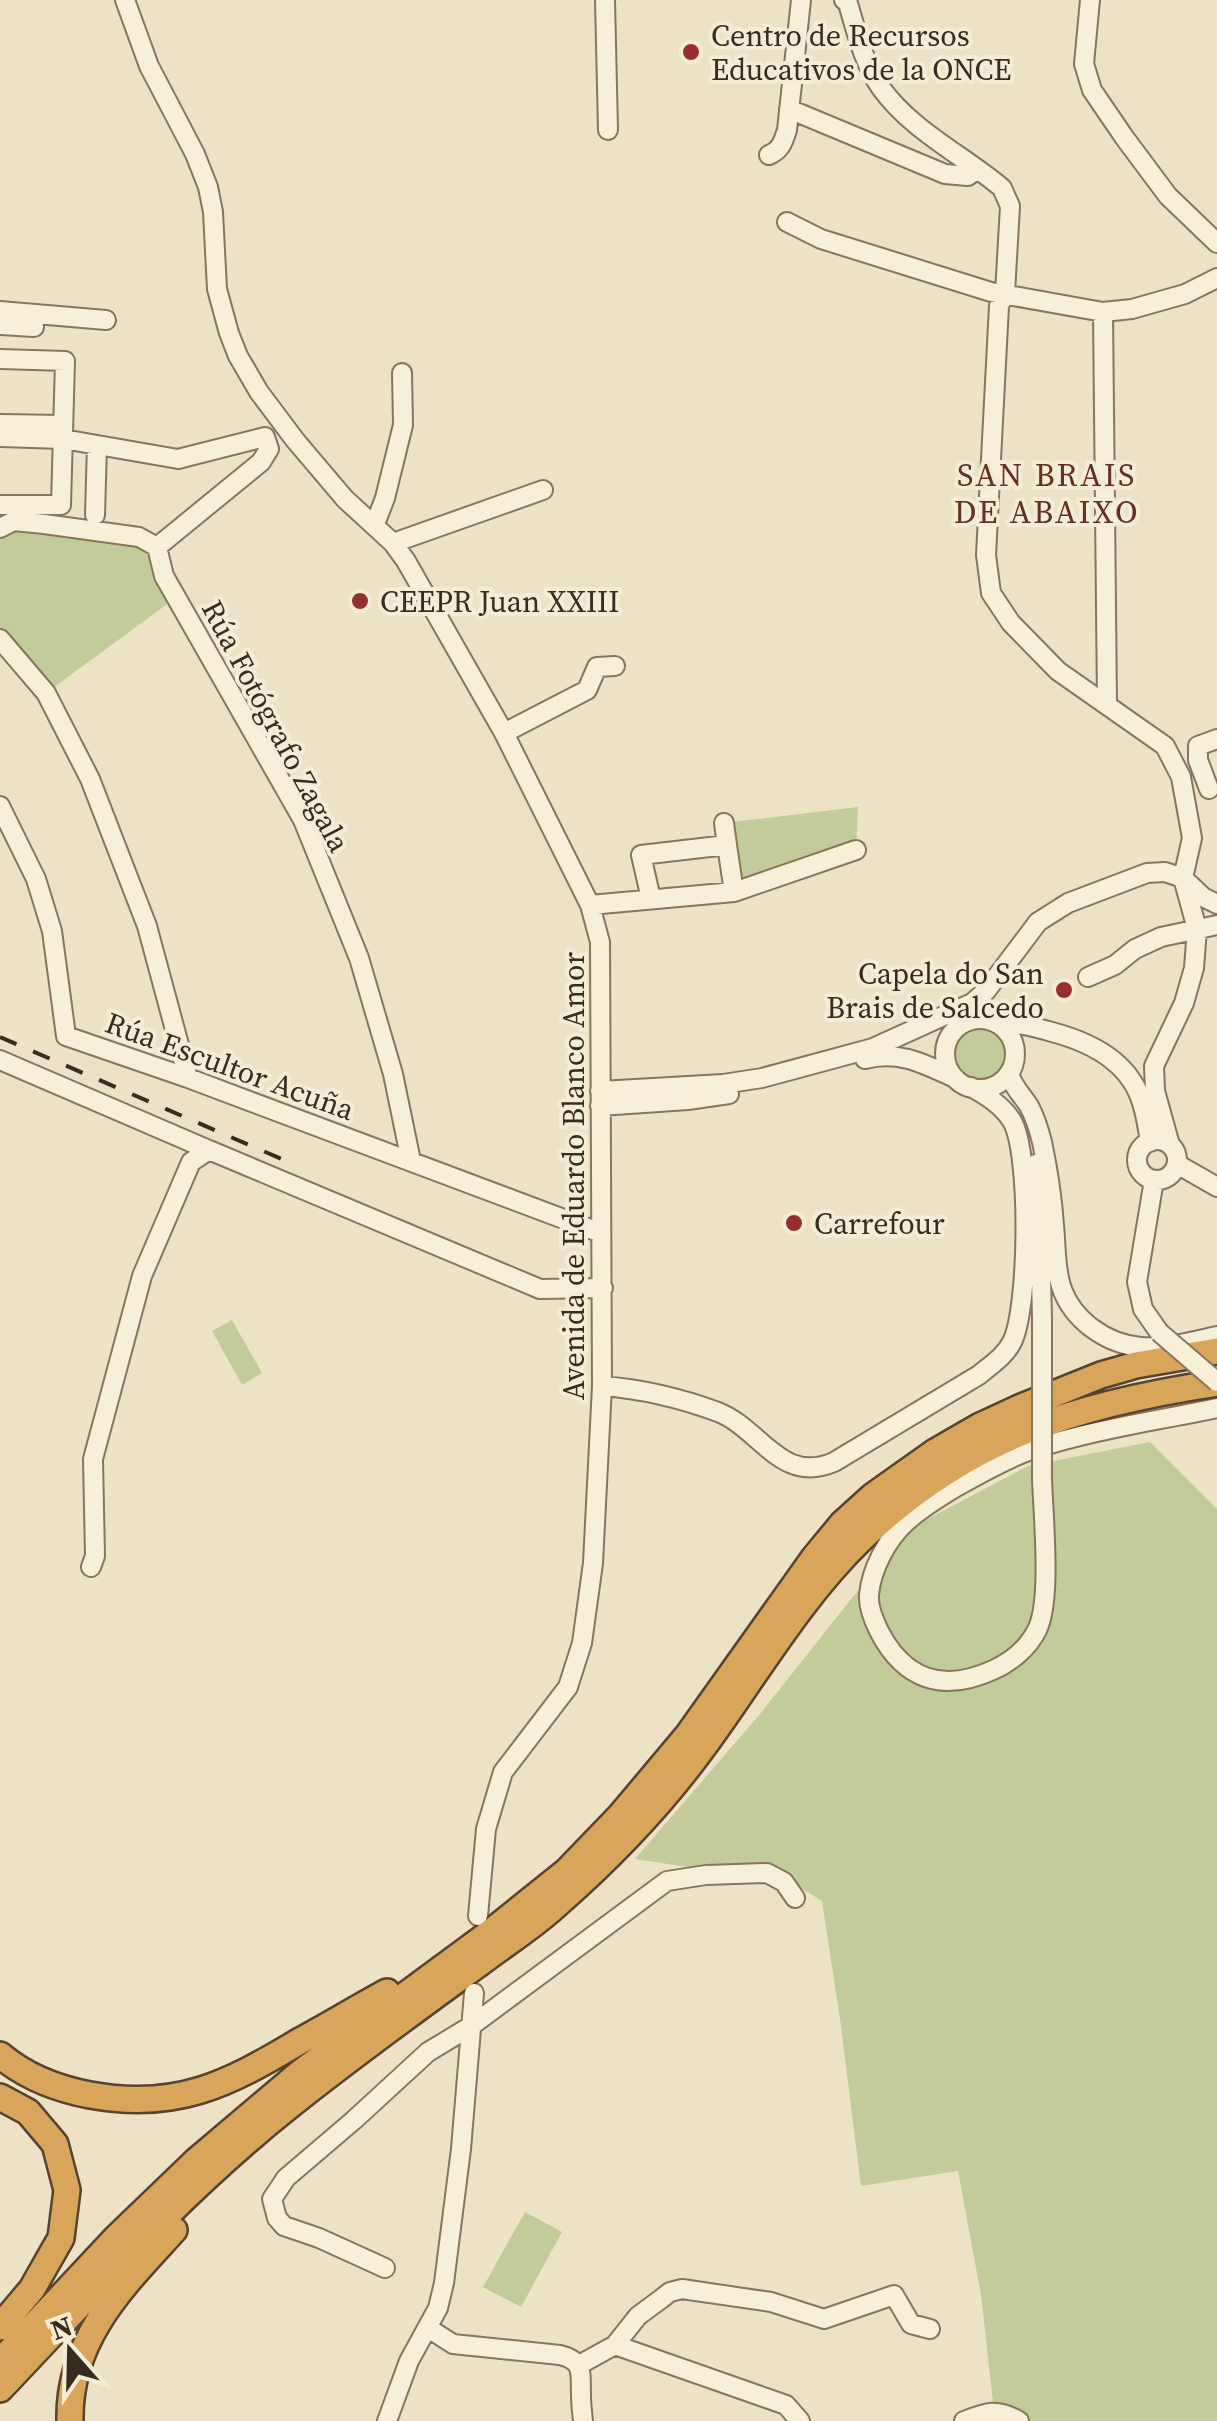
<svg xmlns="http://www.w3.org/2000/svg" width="1217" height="2421" font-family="'Source Serif 4',serif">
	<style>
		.green { fill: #c4cb9a }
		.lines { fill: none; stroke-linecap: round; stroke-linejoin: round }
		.minor-casing { stroke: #88755c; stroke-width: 22 }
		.highway-casing { stroke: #564330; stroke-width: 30 }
		.minor { stroke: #f8efd9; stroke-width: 18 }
		.highway { stroke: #d9a55a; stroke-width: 25 }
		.rail { stroke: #382c20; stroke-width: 4; stroke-dasharray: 18 18; stroke-linecap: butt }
		.minor-bridge-casing { stroke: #88755c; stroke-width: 22; stroke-linecap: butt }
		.minor-bridge { stroke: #f8efd9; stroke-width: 18 }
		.poi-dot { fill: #95302e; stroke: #f5ecd5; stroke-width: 4 }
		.labels { text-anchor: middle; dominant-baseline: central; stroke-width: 8; stroke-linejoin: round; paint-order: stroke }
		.poi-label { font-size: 30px; fill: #382c20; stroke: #f5ecd5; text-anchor: start }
		.street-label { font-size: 30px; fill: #382c20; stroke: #f5ecd5 }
		.neighbourhood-label { font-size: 32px; letter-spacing: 2.5px; fill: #643020; stroke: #f5ecd5 }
	</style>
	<rect width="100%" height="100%" fill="#ede2c6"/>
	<!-- green -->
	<path class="green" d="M0,528L139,537L170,602L46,693L0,639Z
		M858,807L856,850L734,892L724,823Z
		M953 1054a26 26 0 1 1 52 0a26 26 0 1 1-52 0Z
		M232,1320L262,1373L242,1385L212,1331Z
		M1150,1442L1217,1509V2421H995L981,2295L958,2171L861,2186L841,2026L822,1901L768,1868L707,1870L635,1859L760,1714L905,1531L1028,1466Z
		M525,2212L562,2232L521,2307L483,2287Z"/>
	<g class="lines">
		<defs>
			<path id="minor" d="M125,0L149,66L195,154L208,187L213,212L217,289L229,333L238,356L259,392L295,440L345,499L393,543L406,561L504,733L590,905L600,942L602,1386L593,1563L582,1643L568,1687L503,1772L486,1829L478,1916
				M605,0L608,130
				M844,0H847C856,30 863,62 881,88C912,131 963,155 1002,188L1010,206L1005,293L999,306L986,555L991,593L1011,623L1058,671L1165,746L1181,777L1192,838L1183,878L1197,929L1194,968L1184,1003L1154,1066L1155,1091L1170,1145
				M1090,0L1084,64L1092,90L1124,137L1168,196L1217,243
				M789,109L945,174L968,176L977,169
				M769,155C781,150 783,142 787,130L801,0
				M787,222L821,239L991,292L1103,312L1132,309L1185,294L1217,278
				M0,311L106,320
				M1103,312L1107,704
				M0,325L34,327
				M0,359L65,361L61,505H0
				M0,424L63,425
				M0,437L63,439L178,459L265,437L269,449L261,462L157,547L139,537L44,524L14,521L0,528
				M95,515L97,445
				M375,524L385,498L403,425L402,373
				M393,543L543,490
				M157,547L164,576L303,820L359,958L393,1074L411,1161
				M0,639L46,693L90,779L147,926L188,1078
				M504,733L587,690L597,667L615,666
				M1209,789L1198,760V746L1217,739
				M0,806L36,879L52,931L66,1036L188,1078L601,1233
				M724,823L727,845
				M651,899L641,855L727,845L734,892
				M590,905L734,892L856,850
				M1088,977L1115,965L1135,949L1161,937L1217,925
				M945 1054a35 35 0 1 1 70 0a35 35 0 1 1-70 0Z
				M997,1023C1016,1022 1034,1027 1052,1032C1090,1042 1130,1062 1142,1103C1146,1115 1148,1129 1150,1142
				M865,1059C900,1050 924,1064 955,1078
				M0,1060L209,1150
				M1009,1074C1013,1087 1022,1095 1029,1106C1035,1117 1039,1130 1042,1142C1048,1170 1052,1197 1054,1225C1056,1245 1055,1267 1061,1286C1072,1320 1106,1344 1141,1347C1166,1349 1193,1341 1217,1336
				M600,1091L723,1084L762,1078L873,1048L972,1003L986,991L1038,922L1068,903L1147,873L1165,872L1183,878L1203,897L1217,904
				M600,1106L688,1100L729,1094
				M1137 1160a20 20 0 1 1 40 0a20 20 0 1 1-40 0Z
				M1036,1164L1040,1232L1042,1319
				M1177,1164L1217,1187
				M1154,1180L1137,1282L1143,1309L1159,1332
				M602,1386C642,1389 680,1398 718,1412C761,1429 781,1485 834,1462L979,1375C991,1365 1005,1356 1012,1342C1029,1309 1031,1153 1012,1121C1002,1105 987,1096 971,1087
				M1042,1478C1043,1514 1052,1601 1037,1630C1028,1648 1011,1662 993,1670C943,1693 904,1680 879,1631C874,1621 868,1608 869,1595C871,1570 887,1539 906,1522C921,1508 938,1498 956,1487C980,1474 1005,1459 1031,1450C1091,1430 1155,1421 1217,1408
				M91,1567L95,1556L93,1459L142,1276L191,1162L209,1150L540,1289L603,1288
				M385,2268L319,2238L284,2226L277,2218L272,2199L286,2178L354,2120L428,2052L471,2026L667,1881L706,1875L767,1873L784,1882L795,1898
				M428,2328L453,2344L560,2355C585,2361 580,2374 581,2395C581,2404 582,2412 583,2421
				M615,2345L786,2405L800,2421
				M579,2365L615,2345L638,2316L661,2299L670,2292L682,2289L771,2302L824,2319L894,2295L911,2324L930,2329
				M387,2421L409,2361L438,2308L444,2283L461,2149L474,1993
				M964,2421C987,2412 997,2408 1019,2421"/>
			<path id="highway" d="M0,2055C26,2077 58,2089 90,2095C177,2111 228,2084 300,2041C329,2025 358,2008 387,1992
				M0,2097L28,2112L55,2144L67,2190L61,2238L32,2289L0,2327
				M0,2362L116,2238L196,2161L300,2073L491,1932L567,1871L620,1816L688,1735L814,1558L842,1524L873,1496L935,1452L980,1426L1019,1408L1101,1375L1136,1365L1217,1351
				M0,2389C93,2291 183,2190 289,2106C350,2057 414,2011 477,1965C503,1945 531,1928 555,1906C610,1858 661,1805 704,1746C753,1679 800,1598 860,1540C965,1438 1076,1404 1217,1383
				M70,2421C68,2339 123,2286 174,2230"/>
		</defs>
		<!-- minor casing -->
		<use href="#minor" class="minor-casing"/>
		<!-- highway casing -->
		<use href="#highway" class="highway-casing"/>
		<!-- minor -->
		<use href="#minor" class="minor"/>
		<!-- highway -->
		<use href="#highway" class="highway"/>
		<!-- rail -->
		<path class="rail" d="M0,1037L293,1164"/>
		<defs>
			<path id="minor-bridge" d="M1159,1332L1217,1382
				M1042,1478V1319"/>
		</defs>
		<!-- minor-bridge casing -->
		<use href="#minor-bridge" class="minor-bridge-casing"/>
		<!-- minor-bridge -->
		<use href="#minor-bridge" class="minor-bridge"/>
	</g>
	<!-- markers -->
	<g class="poi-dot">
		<circle cx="691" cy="52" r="10"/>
		<circle cx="360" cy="601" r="10"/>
		<circle cx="1064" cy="990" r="10"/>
		<circle cx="794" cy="1223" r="10"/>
	</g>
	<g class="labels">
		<!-- poi labels -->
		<g class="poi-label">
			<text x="711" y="35">Centro de Recursos<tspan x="711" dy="34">Educativos de la ONCE</tspan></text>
			<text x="380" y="601">CEEPR Juan XXIII</text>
			<text x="1044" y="973" text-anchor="end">Capela do San<tspan x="1044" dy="34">Brais de Salcedo</tspan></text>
			<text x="814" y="1223">Carrefour</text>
		</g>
		<!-- street labels -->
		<g class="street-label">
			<text transform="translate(276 726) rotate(62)">Rúa Fotógrafo Zagala</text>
			<text transform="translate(230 1066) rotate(20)">Rúa Escultor Acuña</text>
			<text transform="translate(573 1176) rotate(-90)">Avenida de Eduardo Blanco Amor</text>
		</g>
		<!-- neighbourhood labels -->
		<g class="neighbourhood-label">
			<text x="1047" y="475">SAN BRAIS<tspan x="1047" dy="37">DE ABAIXO</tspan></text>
		</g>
	</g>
	<!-- north arrow -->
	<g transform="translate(70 2351) rotate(340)" stroke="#f5ecd5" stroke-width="8" paint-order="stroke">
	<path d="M0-8L18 38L0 25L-18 38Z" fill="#382c20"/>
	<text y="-15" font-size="28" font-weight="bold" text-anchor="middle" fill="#382c20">N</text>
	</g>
</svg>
